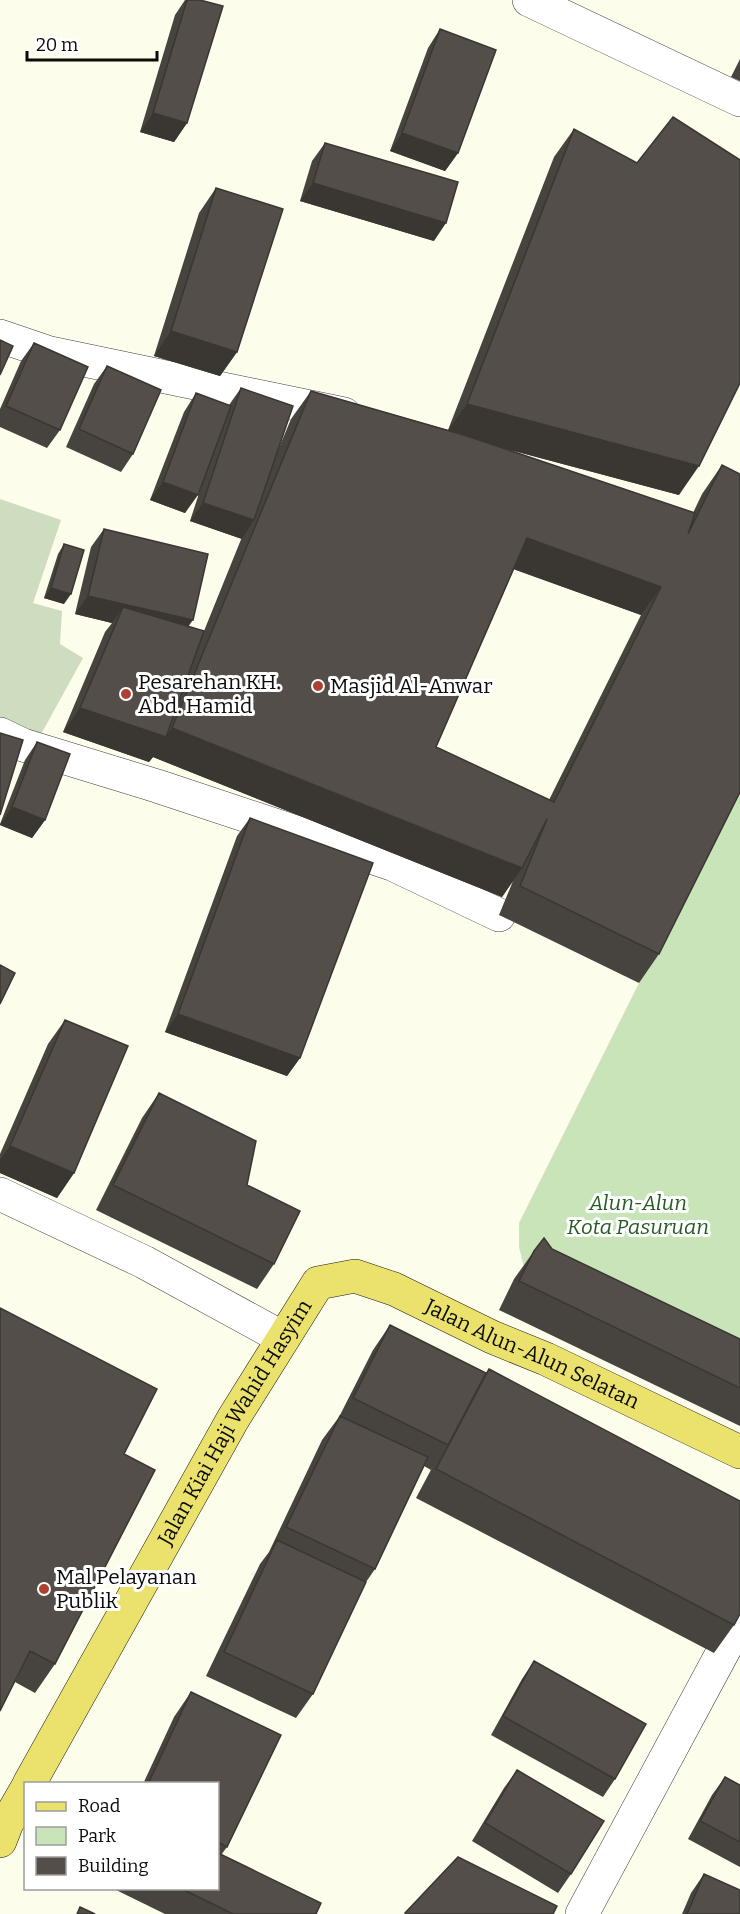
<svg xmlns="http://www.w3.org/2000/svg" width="740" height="1914" font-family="Bitter,serif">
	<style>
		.green { fill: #c8e4b8 }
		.cemetery { fill: #cedcbf }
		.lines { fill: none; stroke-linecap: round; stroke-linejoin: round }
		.minor-casing { stroke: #3e3e3e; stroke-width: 34 }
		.major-casing { stroke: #1c1c1c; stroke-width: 34 }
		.minor { stroke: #fff; stroke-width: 33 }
		.major { stroke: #ebe26d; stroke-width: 33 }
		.wall { fill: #47433f; fill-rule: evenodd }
		.shaded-wall { fill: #3a3733 }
		.building { fill: #534e49; stroke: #3a3733; stroke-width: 1.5; fill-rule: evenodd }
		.poi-dot { fill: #ad4031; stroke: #fff; stroke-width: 2 }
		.labels { text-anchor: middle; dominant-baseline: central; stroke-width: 6; stroke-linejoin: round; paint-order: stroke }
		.poi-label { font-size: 21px; fill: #0b0b0b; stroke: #fff; text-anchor: start }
		.park-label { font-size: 21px; font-style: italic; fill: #255c22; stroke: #fff }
		.street-label { font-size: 21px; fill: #0b0b0b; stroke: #fff }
	</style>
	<rect width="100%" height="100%" fill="#fdfdeb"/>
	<!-- green -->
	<path class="green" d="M740,781V1377L524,1267L519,1247V1223Z"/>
	<!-- cemetery -->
	<path class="cemetery" d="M0,499L61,520L33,603L62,611L60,644L83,658L34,747L0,734Z"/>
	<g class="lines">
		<defs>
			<path id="minor" d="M529,0L740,100
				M0,336L50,353L344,414
				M0,734L23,745L157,786L392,864L499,915
				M0,1194L144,1262L283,1338
				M582,1914L740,1620"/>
			<g id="major">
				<path id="s1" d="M29,1784L233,1419L318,1283L355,1276L394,1289L492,1337L546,1359L740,1452"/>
				<path d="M0,1841L7,1823L26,1790"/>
			</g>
		</defs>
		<!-- minor casing -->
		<use href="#minor" class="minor-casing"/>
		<!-- major casing -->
		<use href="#major" class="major-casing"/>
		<!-- minor -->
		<use href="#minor" class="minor"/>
		<!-- major -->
		<use href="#major" class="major"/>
	</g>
	<!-- wall -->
	<path class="wall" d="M185,0H200L187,123L174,142L140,132L175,15Z
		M440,29L458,153L445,171L390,151L428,48Z
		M740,59V81L731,77Z
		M574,129L679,495L503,448L693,513L702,494L722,465L659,954L639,983L499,915L513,881L502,897L153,757L149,762L63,732L105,632L112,623L75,614L91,547L104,529L188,627L204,631L242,537V539L190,521L206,472L185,513L150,500L184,412L196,393L229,405L241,388L276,455L291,419L311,391L448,430L554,157ZM514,569L641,615L549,800L436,747Z
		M325,143L434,241L300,201L312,161Z
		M216,188L237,352L220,376L154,356L199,213Z
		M34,343L60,430L47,448L0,427V409L21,361Z
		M107,366L133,454L121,472L66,447L94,384Z
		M64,544V604L44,598L58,554Z
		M37,742L45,820L32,838L0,825V824L25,760Z
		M250,818L300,1058L287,1076L165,1032L237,836Z
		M65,1020L74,1173L57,1198L0,1173V1154L48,1044Z
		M159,1093L247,1185L274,1264L257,1289L96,1210L142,1118Z
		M552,1249L740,1339V1426L499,1310L514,1279L534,1251Z
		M390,1325L486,1373L489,1369L734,1625L714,1653L416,1498L433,1466L431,1470L424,1466L375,1569L364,1585L313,1694L296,1718L206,1676L260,1564L269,1552L322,1440L339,1417L373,1350Z
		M124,1454L55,1664L35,1693L15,1682Z
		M534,1661L615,1779L603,1797L491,1735L522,1679Z
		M191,1692L281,1735L227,1847L221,1855L321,1903L316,1914H165L112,1888H218V1784H143L174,1717Z
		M517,1770L571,1874L558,1893L472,1841L504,1788Z
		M725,1777L740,1785V1867L688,1839L712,1795Z
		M704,1874L740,1914H682L691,1893Z"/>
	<!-- shaded-wall -->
	<path class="shaded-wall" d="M153,113L187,123L174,142L140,132Z
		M402,133L458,153L445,171L390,151Z
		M313,183L446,223L434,241L300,201Z
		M171,331L237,352L220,376L154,356Z
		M467,404L699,466L679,495L446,433Z
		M163,482L198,495L185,513L150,500Z
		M203,503L254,520L242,539L190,521Z
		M527,538L661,587L641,615L507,567Z
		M51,588L71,594L64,604L44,598Z
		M88,596L193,620L180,638L123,607L112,623L75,614Z
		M80,708L166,737L172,728L522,868L502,897L153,757L149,762L63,732Z
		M12,807L45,820L32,838L0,825Z
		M178,1014L300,1058L287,1076L165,1032Z
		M10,1146L74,1173L57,1198L0,1173V1160Z"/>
	<!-- building -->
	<path class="building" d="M187,0H200L223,6L187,123L153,113Z
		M440,29L496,50L458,153L402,133Z
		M673,117L740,160V383L699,466L467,404L574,129L637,163Z
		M325,143L458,182L446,223L313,183Z
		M216,188L283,209L237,352L171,331Z
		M0,340L13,346L0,375Z
		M34,343L88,367L60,430L6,406Z
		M107,366L161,390L133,454L79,429Z
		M241,388L293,406L254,520L203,503Z
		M311,391L467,436L695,513L688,534L722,465L740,474V792L659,954L520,886L547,819L522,868L172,728ZM527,538L661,587L554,802L436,747Z
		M196,393L231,406L198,495L163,482Z
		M104,529L208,554L193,620L88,596Z
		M64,544L84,550L71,594L51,588Z
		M123,607L204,631L166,737L80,708Z
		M0,733L23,740L0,815Z
		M37,742L70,754L45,820L12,807Z
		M250,818L373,863L300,1058L178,1014Z
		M0,965L15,973L0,1004Z
		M65,1020L128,1046L74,1173L10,1146Z
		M159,1093L256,1141L247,1185L300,1211L274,1264L113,1185Z
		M544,1238L552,1249L740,1339V1388L519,1281L534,1251Z
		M0,1308L157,1389L124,1454L155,1470L55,1664L30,1651L0,1711Z
		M390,1325L486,1373L448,1445L353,1398Z
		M489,1369L740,1501V1614L734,1625L436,1469Z
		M340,1416L428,1457L375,1569L286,1527Z
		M277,1540L366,1582L313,1694L224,1652Z
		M534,1661L646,1724L615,1779L503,1716Z
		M191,1692L281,1735L227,1847L218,1842V1784H148Z
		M517,1770L604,1821L571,1874L485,1823Z
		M725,1777L740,1785V1842L700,1821Z
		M218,1853L321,1903L316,1914H233L180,1888H218Z
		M458,1857L557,1906L553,1914H406L405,1913Z
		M704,1874L740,1890V1914H687Z
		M80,1907L95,1914H77Z"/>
	<!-- markers -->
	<g class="poi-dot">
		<circle cx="318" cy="686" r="6"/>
		<circle cx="126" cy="694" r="6"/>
		<circle cx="44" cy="1589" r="6"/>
	</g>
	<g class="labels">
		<!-- poi labels -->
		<g class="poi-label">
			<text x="138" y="682">Pesarehan KH.<tspan x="138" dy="24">Abd. Hamid</tspan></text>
			<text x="330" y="686">Masjid Al-Anwar</text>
			<text x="56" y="1577">Mal Pelayanan<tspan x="56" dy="24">Publik</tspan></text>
		</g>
		<!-- park labels -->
		<g class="park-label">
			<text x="638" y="1203">Alun-Alun<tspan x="638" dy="24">Kota Pasuruan</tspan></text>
		</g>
		<!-- street labels -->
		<g class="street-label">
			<text stroke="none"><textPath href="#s1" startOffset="810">Jalan Alun-Alun Selatan</textPath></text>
			<text stroke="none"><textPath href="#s1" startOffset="416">Jalan Kiai Haji Wahid Hasyim</textPath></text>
		</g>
	</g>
	<!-- legend -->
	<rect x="24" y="1782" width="195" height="108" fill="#ffffff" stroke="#9d9d9d" stroke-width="1.5"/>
	<rect x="36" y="1802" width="30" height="9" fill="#ebe26d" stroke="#9d9d9d" stroke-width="1.5"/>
	<text x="78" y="1812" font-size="18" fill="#0b0b0b">Road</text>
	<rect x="36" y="1827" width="30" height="18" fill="#c8e4b8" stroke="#9d9d9d" stroke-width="1.5"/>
	<text x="78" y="1842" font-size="18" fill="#0b0b0b">Park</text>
	<rect x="36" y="1857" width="30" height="18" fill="#534e49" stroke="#9d9d9d" stroke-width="1.5"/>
	<text x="78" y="1872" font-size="18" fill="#0b0b0b">Building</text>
	<!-- scale -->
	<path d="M27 51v9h130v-9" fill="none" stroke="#0b0b0b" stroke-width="3"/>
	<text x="36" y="51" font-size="18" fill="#0b0b0b" stroke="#ffffff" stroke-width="4.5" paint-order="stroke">20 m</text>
</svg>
